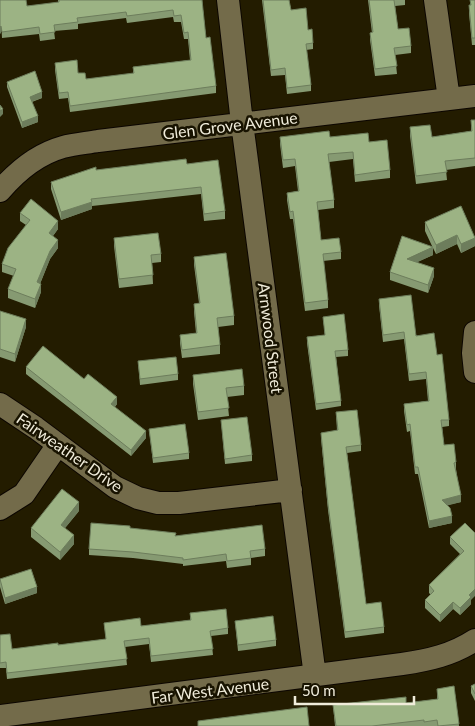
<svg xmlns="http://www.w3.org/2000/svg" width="475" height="726" font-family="Lato,sans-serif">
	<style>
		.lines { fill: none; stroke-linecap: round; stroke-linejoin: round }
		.minor-casing { stroke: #0c0600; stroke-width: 24 }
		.minor { stroke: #736b4a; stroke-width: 22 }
		.wall { fill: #869a72 }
		.shaded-wall { fill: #6d7d5c }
		.building { fill: #9cb384; stroke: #6d7d5c }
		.labels { text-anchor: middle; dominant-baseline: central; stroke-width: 5; stroke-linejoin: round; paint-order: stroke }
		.street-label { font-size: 16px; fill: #f0ecda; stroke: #181300 }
	</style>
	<rect width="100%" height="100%" fill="#231c00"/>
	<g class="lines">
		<defs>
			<path id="minor" d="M228,0L242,123L315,676
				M435,0L449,99
				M0,191C17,171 38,154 63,147C74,144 87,143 98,141L475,96
				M475,332L473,353L475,372
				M0,404L36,428L115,487L138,498L158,503H179L291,490
				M0,509L24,494L57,446
				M0,716L402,664C429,660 452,655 475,640"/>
		</defs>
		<!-- minor casing -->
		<use href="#minor" class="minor-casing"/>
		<!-- minor -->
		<use href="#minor" class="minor"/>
	</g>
	<!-- wall -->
	<path class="wall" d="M0,0L27,6L58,3V0H202L206,38L216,86V93L70,112L68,98L59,99L55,70V63L78,73L86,79L133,74V67L190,60L188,39H184L181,22H174L173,17L127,23L126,18L78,24V29L54,31L55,39L40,41L39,34L2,38Z
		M262,0H289L291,10L308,30L313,43V49L306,50L311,85V91L287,94L285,75L271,76Z
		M368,0H405V5L395,6L398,29L411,46V53L395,55L397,74L375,76L370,40V33H372Z
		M470,0H475V45H472L469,13V5H470Z
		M7,82L42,98L32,102L38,122L22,128L7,87Z
		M471,120H475V166L446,170L447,180L416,184L410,136V127L432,137L471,131Z
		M280,137H330L369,142L390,170V178L355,182L353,159L329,162L334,200V208L318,210L321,240L341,252V259L323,261L328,300V308L305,311L293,219H290L287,200V193L298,191L295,166L283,168L280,144Z
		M187,164L225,211V219L204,221L201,194L92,206V209L61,220L51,189V182L96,170Z
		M20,213L58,229L53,236L58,248L50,259L40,284L41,292L35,308L8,298V289L14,276L2,272V264L26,225L20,221Z
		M425,222L475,236V246L461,253L457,244L436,254L433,248V255L417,262L434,276L428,293L390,280V272L432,246L425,231Z
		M114,238L161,254V262L152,263L153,284L119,288L114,246Z
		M194,257L234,316V325L218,327L220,345V354L182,358L180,343V335L196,333L194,312V304L199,303L194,265Z
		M379,299L437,355L449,420V426L442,427L444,445L456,462V469L461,502L447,505L452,523L429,528L418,474H415L410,431L407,432L404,411V404L428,401L426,379L409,381L404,339L383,342L379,305Z
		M0,311L26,327L15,362L0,357Z
		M323,317L348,350V356L336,357L341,401V406L316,410L307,343V337L325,335Z
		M138,361L178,374V380L140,385Z
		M26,367L84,379L117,404L115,407L146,438L131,456L26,374Z
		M193,375L244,386V395L227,397L229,416L198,420L193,384Z
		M336,412L361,445V451L347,453L366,604L384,627V633L345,638L328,510L321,438V433L337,431Z
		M221,420L252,455V461L225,464Z
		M149,429L189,453V459L153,463Z
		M79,511L65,528L74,544L60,560L31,537V528Z
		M465,523L471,604L460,615L453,609L440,622L425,608V600L431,595L429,593V585L460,554L450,544V537Z
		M130,528L176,536L265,549V556L251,558V565L227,568L226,561L183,566V564L133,558L89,555V549Z
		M0,579L37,593L5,604L0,587Z
		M190,613L228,628V634L211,636L213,655L151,662L149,644L125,647L127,665L7,679L6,668H0V635L12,649L58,645L106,639L104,623L141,626L190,620Z
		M235,621L276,640V646L238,651Z
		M475,684V701L471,693V686Z
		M454,686L459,726H335L333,705L406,703L437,699V689Z"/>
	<!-- shaded-wall -->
	<path class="shaded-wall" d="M1,26V33L0,34V27Z
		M42,92V98L30,102V97Z
		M3,109V114L0,117V111Z
		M38,116V122L22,128V122Z
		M92,202V209L61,220V212Z
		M58,221V229L49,241V233Z
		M457,235V244L436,254V245Z
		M475,238V246L461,253V244Z
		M58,240V248L50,259L37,291V282L50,251Z
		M433,247V255L407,267V259Z
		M434,268V276L428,293V285Z
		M41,284V292L35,308V299Z
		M26,319V327L15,362V354Z
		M117,397V404L111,411V404Z
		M146,431V438L131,456V450Z
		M461,495V502L442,507V500Z
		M79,502V511L61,533V525Z
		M452,516V523L429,528V521Z
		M74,535V544L60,560V552Z
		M37,587V593L5,604V598Z
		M475,589V596L471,600V604L460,615V608L469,595Z
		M453,602V609L440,622V615Z"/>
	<!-- building -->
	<path class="building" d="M0,0H26L27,6L59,2V0H202L206,38L210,37L216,86L70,106L68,92L59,93L55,63L77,60L78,73H85L86,79L134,73L133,67L191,60L188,32L184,33L181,15L174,16L173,10L127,16L126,12L77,18L78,22L54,25L55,32L40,34L39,27L2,32L1,26L0,27Z
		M263,0H289L291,10L306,8L308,30L312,29L313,43L306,44L311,85L287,88L285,68L271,70Z
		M369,0H394L398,29L409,28L411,46L394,48L397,66L375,69L370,33L373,32Z
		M470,0H475V38H472L469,5H471Z
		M35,71L42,92L30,97L38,116L22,122L7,82Z
		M0,105L3,109L0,111Z
		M471,120H475V158L445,161L447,172L416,176L410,127L430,125L432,137L472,131Z
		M329,131L330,137L368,133L369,142L387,140L390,170L355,175L353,152L328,154L334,200L317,202L321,240L339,238L341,252L323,254L328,300L305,303L293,211L290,212L287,193L299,191L295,159L283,160L280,137Z
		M186,159L187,164L218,160L225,211L204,214L201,187L91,199L92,202L61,212L51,182L96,167V170Z
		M31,199L58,221L49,233L58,240L50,251L37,282L41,284L35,299L8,289L16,269L2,264L8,248L30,220L20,213Z
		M461,206L475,238L461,244L457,235L436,245L425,222Z
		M158,233L161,254L151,255L153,275L119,279L114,238Z
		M402,236L433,247L407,259L434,268L428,285L390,272Z
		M226,253L234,316L217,318L220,345L182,350L180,335L197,333L194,304L200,303L194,257Z
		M411,295L416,336L434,333L437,355L442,354L449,420H441L444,445L454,444L456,462L454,463L461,495L442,500L450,508L452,516L429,521L418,467H415L410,424L407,425L404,404L429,401L426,372L409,374L404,332L383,335L379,299Z
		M0,311L26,319L15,354L0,349Z
		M344,314L348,350L335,351L341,401L316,404L307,337L325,335L323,317Z
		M43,346L84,379L88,374L117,397L111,404L146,431L131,450L26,367Z
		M176,357L178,374L140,379L138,361Z
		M242,369L244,386L226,388L229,408L198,412L193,375Z
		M357,410L361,445L346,447L353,501L366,604L381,602L384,627L345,632L328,504L321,433L338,430L336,412Z
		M247,417L252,455L225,459L221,420Z
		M185,424L189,453L153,458L149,429Z
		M62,489L79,502L61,525L74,535L60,552L31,528Z
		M91,523L130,526V528L176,533L175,536L262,525L265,549L250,551L251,558L227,561L226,554L183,560V558L133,552L89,549Z
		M465,523L475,533V589L469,595L471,597L460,608L453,602L440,615L425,600L434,591L429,585L464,551L450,537Z
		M31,569L37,587L5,598L0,579Z
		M226,609L228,628L210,631L213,649L151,656L149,638L124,641L127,659L7,673L6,662L0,663V635L10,634L12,649L58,643V645L106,639L104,623L140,618L141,626L191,620L190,613Z
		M273,616L276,640L238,645L235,621Z
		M475,684V694L471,686Z
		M454,686L459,724L438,726L437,720L424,722V720L372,726H336L333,705L406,697V703L438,699L437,689Z
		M307,707L309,726H198V721Z"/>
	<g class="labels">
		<!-- street labels -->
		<g class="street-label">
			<text transform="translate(230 125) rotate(-7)">Glen Grove Avenue</text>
			<text transform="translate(271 338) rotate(83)">Arnwood Street</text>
			<text transform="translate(70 452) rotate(35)">Fairweather Drive</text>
			<text transform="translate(210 690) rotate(-7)">Far West Avenue</text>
		</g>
	</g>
	<!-- scale -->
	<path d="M295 696v8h119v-8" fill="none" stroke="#f0ecda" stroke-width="2.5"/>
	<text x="302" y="696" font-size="15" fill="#f0ecda" stroke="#181300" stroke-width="4" paint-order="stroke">50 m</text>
</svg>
